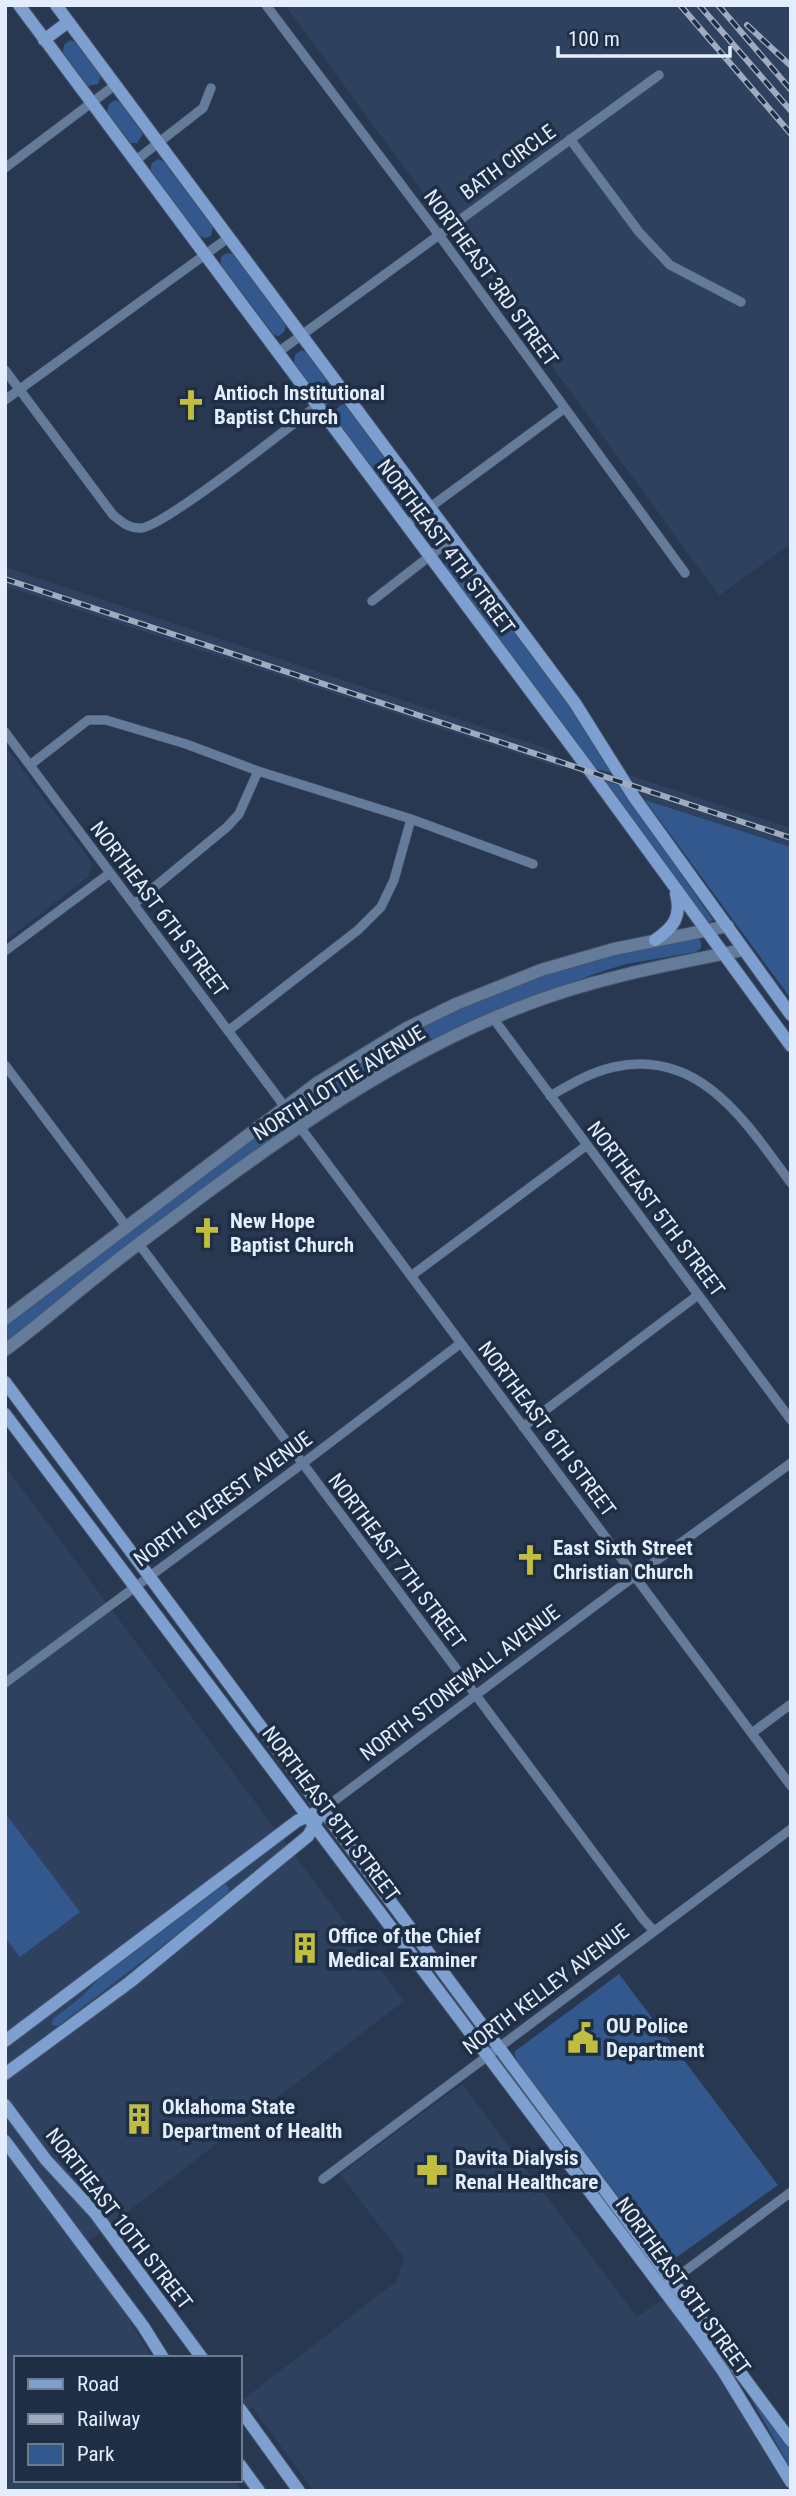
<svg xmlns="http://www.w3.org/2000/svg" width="796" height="2496" font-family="'Roboto Condensed',sans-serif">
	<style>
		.built { fill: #2e4260 }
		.green { fill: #33588d }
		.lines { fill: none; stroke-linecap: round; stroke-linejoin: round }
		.minor-casing { stroke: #46556c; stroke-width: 10 }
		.tertiary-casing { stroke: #46556c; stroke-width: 14 }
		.secondary-casing { stroke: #46556c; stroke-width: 14 }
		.minor { stroke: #657b9a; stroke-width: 9 }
		.tertiary { stroke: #657b9a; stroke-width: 12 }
		.secondary { stroke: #7ea0d1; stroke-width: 12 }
		.rail-casing { stroke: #9fabbe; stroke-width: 6 }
		.rail { stroke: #1e2e45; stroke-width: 3.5; stroke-dasharray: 10; stroke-linecap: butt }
		.labels { text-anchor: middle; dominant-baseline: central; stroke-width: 7; stroke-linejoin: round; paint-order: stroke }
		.street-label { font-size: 21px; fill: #e3edfd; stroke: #1e2e45 }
		.poi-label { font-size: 21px; font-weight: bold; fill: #e3edfd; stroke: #1e2e45; text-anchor: start }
	</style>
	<rect width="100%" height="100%" fill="#283850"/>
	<!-- built -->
	<path class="built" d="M285,5H791V548L786,547L719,596L459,238L440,216Z
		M5,567L551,750L564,769L5,586Z
		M5,746L92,863L88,877L5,941Z
		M629,775L791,828V847L645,800Z
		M5,1467L404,2001L76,2251L82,2254L122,2308L152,2358H16V2480H234L242,2491H5Z
		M462,2084L637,2317L659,2302L666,2303L706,2357L788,2491H314L252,2407L240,2417V2402L397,2281L404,2258L340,2174Z"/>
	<!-- green -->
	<path class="green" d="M70,40L75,42L101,76L98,84L88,86L63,53L64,45Z
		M115,100L120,102L143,134L137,143H131L107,112L109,104Z
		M158,159L163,161L213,227L211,236L206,238L199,236L150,171L152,163Z
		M227,253L233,254L286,325L284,332L279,336L274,335L221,265V257Z
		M301,350L306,352L326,379L324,386L314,389L294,363L295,355Z
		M342,404L347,407L415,498L413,505L402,508L332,414Z
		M451,556L458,557L564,698L612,773L596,769L446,567L445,561Z
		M605,781L619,785L713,920L710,922L705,920Z
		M645,800L791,847V999Z
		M697,938L701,941V948L696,952L626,964L594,974L436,1039L424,1038L420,1030L428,1021L578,961Z
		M391,1040L400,1042L403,1050L400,1059L5,1344V1327L78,1272L111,1242L279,1115Z
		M5,1813L80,1912L20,1957L5,1938Z
		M225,1884L229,1888L227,1896L58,2026L52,2025L53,2019L80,1998L106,1972Z
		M619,1974L778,2185L670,2262L665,2258L518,2064L514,2052Z
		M746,2390L791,2450V2469Z"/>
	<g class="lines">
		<defs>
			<path id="minor" d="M266,5L439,235L685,573
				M570,139L639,232L670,265L741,302
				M135,161L203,108L211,88
				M5,168L115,85
				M277,353L659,75
				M5,370L113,515C122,522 129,529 141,528C165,527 312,409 341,387
				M5,400L228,238
				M406,525L565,408
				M372,601L453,538
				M5,732L285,1107
				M30,765L88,720H106L186,744L258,771L411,819L533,864
				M134,904L227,827L239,814L258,771
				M5,951L110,873
				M493,1018L791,1420
				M228,1031L358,930L381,907L394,880L411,819
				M5,1065L126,1226
				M550,1096C571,1084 591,1072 614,1067C701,1048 747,1124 791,1183
				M300,1127L791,1786
				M139,1244L643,1919L654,1931
				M411,1276L587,1145
				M523,1427L698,1295
				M5,1683L302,1464L461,1343
				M752,1733L791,1704
				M322,1810L620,1587L791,1463
				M323,2179L791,1829
				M669,2283L791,2192"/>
			<path id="tertiary" d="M5,1319L317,1083L405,1029L456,1004L541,970L614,949L728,926
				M5,1350C38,1326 68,1299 100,1274C133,1247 167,1223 201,1197C300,1124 402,1053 518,1008C591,979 666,965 743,950"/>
			<path id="secondary" d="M19,5L590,771L791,1046
				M56,5L575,703L634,797L791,1015
				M44,40L68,22
				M655,940C673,928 682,917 676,894
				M5,1382L791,2441
				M5,1414L699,2337L723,2371L791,2482
				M5,2041L297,1821L315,1813
				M5,2074L130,1982L308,1836L317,1820
				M5,2105L46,2160L95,2213L202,2358
				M5,2141L143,2326L163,2358
				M240,2409L299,2491
				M240,2465L259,2491"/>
		</defs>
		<!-- minor casing -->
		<use href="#minor" class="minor-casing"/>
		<!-- tertiary casing -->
		<use href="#tertiary" class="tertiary-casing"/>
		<!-- secondary casing -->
		<use href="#secondary" class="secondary-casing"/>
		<!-- minor -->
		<use href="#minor" class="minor"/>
		<!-- tertiary -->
		<use href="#tertiary" class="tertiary"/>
		<!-- secondary -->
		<use href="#secondary" class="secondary"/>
		<defs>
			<path id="rail" d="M680,5L791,134
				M699,5L791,111
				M718,5L791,90
				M747,25L791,66
				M5,579L791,838"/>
		</defs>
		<!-- rail casing -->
		<use href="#rail" class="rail-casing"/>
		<!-- rail -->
		<use href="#rail" class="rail"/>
	</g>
	<!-- icons -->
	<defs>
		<symbol id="church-bare" viewBox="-9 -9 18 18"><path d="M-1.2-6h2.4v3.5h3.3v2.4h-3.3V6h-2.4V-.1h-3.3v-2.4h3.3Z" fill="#c1bd3f" stroke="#1e2e45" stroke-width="2.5" paint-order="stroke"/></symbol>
		<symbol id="building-bare" viewBox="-9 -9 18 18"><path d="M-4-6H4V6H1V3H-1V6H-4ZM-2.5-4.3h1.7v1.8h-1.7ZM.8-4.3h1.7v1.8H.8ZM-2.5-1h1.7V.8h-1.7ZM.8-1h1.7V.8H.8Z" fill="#c1bd3f" stroke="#1e2e45" stroke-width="2.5" paint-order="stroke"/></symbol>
		<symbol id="civic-bare" viewBox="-9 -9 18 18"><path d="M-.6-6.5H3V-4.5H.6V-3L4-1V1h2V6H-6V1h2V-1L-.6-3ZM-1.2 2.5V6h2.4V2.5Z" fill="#c1bd3f" stroke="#1e2e45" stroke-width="2.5" paint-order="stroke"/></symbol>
		<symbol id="pharmacy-bare" viewBox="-9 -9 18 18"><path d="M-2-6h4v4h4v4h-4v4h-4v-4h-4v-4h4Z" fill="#c1bd3f" stroke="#1e2e45" stroke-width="2.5" paint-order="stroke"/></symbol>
	</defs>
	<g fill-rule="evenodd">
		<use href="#church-bare" x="169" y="383" width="44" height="44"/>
		<use href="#church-bare" x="185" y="1211" width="44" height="44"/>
		<use href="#church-bare" x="508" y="1538" width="44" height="44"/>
		<use href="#building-bare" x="283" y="1926" width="44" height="44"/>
		<use href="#civic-bare" x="561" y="2016" width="44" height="44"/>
		<use href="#building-bare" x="117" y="2097" width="44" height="44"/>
		<use href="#pharmacy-bare" x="410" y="2148" width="44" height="44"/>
	</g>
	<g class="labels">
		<!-- street labels -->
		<g class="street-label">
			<text transform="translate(508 162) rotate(-36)">BATH CIRCLE</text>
			<text transform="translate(491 278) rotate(54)">NORTHEAST 3RD STREET</text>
			<text transform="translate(446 547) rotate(53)">NORTHEAST 4TH STREET</text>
			<text transform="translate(159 909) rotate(53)">NORTHEAST 6TH STREET</text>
			<text transform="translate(339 1083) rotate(-32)">NORTH LOTTIE AVENUE</text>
			<text transform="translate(656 1209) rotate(53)">NORTHEAST 5TH STREET</text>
			<text transform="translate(547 1429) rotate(53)">NORTHEAST 6TH STREET</text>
			<text transform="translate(223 1499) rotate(-36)">NORTH EVEREST AVENUE</text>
			<text transform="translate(397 1561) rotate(53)">NORTHEAST 7TH STREET</text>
			<text transform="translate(460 1683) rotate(-37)">NORTH STONEWALL AVENUE</text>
			<text transform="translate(331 1814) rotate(53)">NORTHEAST 8TH STREET</text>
			<text transform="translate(546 1989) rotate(-37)">NORTH KELLEY AVENUE</text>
			<text transform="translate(119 2219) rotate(52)">NORTHEAST 10TH STREET</text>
			<text transform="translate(683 2286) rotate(54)">NORTHEAST 8TH STREET</text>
		</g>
		<!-- poi labels -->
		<g class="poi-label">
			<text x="214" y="393">Antioch Institutional<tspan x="214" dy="24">Baptist Church</tspan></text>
			<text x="230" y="1221">New Hope<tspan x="230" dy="24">Baptist Church</tspan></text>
			<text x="553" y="1548">East Sixth Street<tspan x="553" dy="24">Christian Church</tspan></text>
			<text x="328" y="1936">Office of the Chief<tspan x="328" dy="24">Medical Examiner</tspan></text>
			<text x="606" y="2026">OU Police<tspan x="606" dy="24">Department</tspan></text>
			<text x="162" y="2107">Oklahoma State<tspan x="162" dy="24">Department of Health</tspan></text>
			<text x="455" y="2158">Davita Dialysis<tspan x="455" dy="24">Renal Healthcare</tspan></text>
		</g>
	</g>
	<!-- border -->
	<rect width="796" height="2496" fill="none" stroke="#e3edfd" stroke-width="14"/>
	<!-- legend -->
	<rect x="14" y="2356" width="228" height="126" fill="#1e2e45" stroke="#6d7a8f" stroke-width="2"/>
	<rect x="28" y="2379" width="35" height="10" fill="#7ea0d1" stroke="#6d7a8f" stroke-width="2"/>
	<text x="77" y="2391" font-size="21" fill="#e3edfd">Road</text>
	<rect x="28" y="2414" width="35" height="10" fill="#9fabbe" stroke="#6d7a8f" stroke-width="2"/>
	<text x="77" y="2426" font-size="21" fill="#e3edfd">Railway</text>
	<rect x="28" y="2444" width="35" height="21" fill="#33588d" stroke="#6d7a8f" stroke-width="2"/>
	<text x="77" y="2461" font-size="21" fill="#e3edfd">Park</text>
	<!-- scale -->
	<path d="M558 46v10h172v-10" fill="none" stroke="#e3edfd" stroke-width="3.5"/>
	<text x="568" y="46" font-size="21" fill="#e3edfd" stroke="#1e2e45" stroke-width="5" paint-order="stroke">100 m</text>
</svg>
